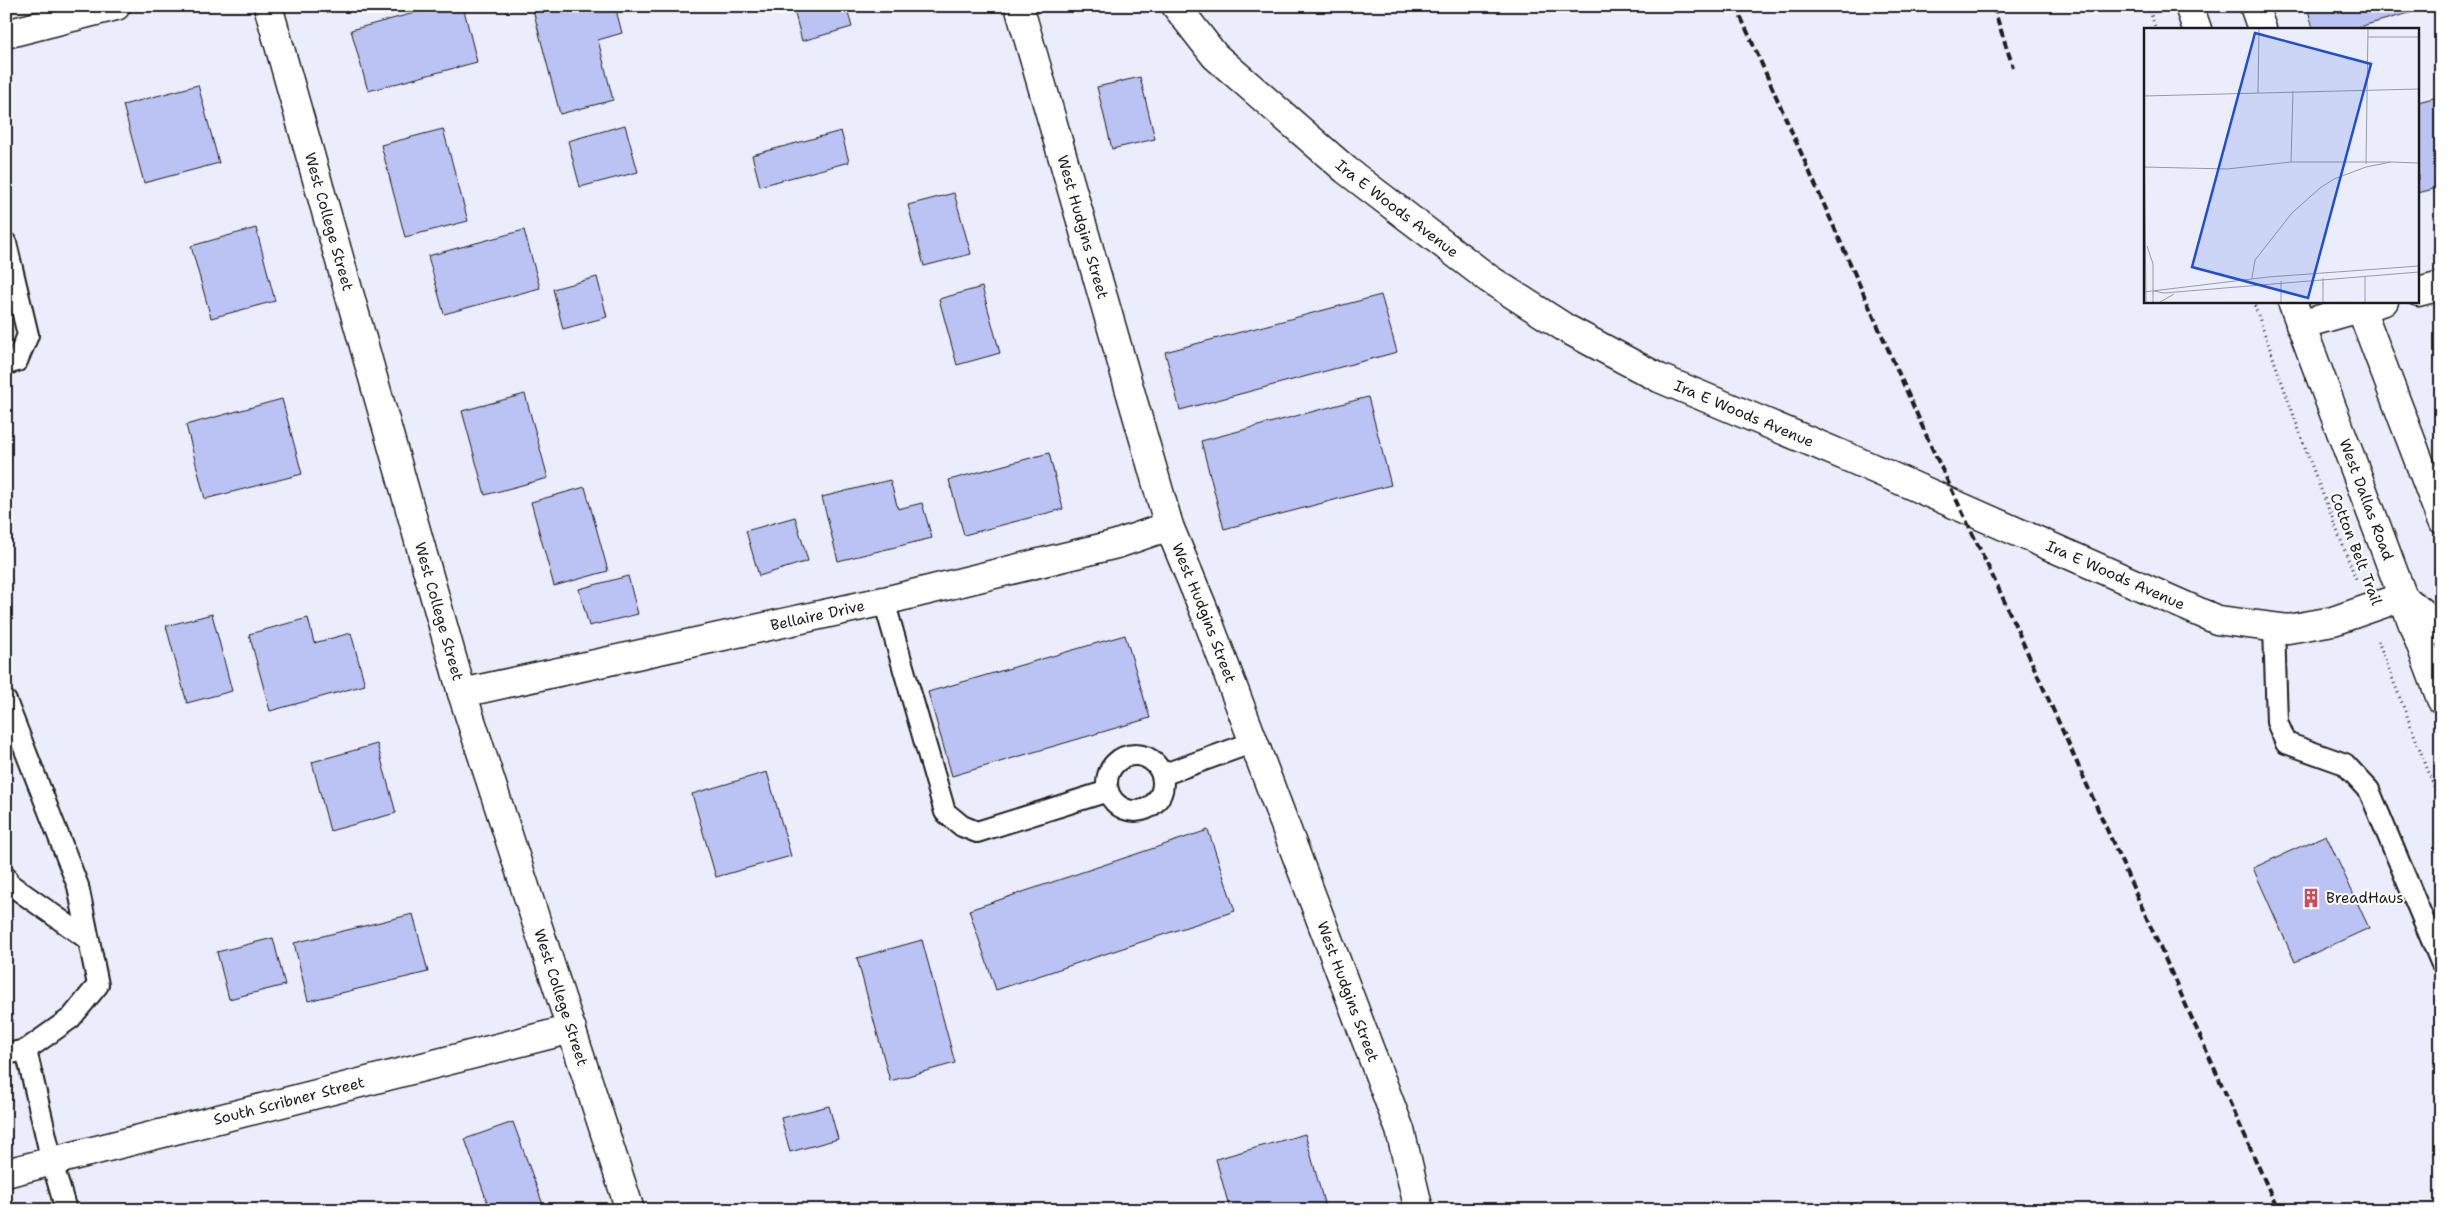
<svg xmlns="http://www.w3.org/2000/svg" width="2447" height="1216" font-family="'Shantell Sans',sans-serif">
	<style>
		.building { fill: #bbc3f4; stroke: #1c1c1c }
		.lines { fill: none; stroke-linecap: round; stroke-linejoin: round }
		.service-casing { stroke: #1c1c1c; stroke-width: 24 }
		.minor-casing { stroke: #1c1c1c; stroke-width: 31 }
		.secondary-casing { stroke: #1c1c1c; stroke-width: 31 }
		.path { stroke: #1c1c1c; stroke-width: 3; stroke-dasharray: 1 4; stroke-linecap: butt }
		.service { stroke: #fff; stroke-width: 20 }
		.minor { stroke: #fff; stroke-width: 28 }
		.secondary { stroke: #fff; stroke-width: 28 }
		.rail { stroke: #1c1c1c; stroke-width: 4; stroke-dasharray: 8 4; stroke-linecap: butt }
		.labels { text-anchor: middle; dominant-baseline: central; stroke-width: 4; stroke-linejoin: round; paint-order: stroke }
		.street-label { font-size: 15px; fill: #1c1c1c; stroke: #fff }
		.poi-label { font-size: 15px; fill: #1c1c1c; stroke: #fff; text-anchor: start }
		.inset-road { fill: none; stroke: #9899a2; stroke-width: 1 }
		.view { fill: #1d4ed8; fill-opacity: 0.15; stroke: #1d4ed8; stroke-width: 2.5 }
		.inset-edge { fill: none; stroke: #1c1c1c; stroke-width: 2.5 }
	</style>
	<rect width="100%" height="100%" fill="#ebedfc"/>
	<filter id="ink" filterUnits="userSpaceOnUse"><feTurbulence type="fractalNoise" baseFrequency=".02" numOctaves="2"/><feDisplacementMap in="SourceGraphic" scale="10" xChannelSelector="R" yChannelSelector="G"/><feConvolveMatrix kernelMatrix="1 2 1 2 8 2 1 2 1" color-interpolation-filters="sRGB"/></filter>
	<g filter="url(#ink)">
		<!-- building -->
		<path class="building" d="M440,6H463L477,62L368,91L351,30Z
			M532,6H615L622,33L598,40L613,100L560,114Z
			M793,6H846L852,27L802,41Z
			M2307,6H2411L2413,12L2351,29H2313Z
			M1140,77L1155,139L1112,149L1097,87Z
			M198,85L219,163L144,183L123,105Z
			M2441,96V187L2418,193V102Z
			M625,125L638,172L580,187L568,141Z
			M443,129L468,221L405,237L381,145Z
			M841,131L849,162L760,186L752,155Z
			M954,193L971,254L924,266L908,205Z
			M256,228L275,301L211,318L191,246Z
			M524,230L540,288L444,314L428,256Z
			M597,277L607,317L563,329L553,289Z
			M982,287L1000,353L957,365L939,299Z
			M1381,295L1397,352L1180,410L1165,352Z
			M525,394L548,478L485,495L462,411Z
			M1368,397L1391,485L1224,529L1201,441Z
			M282,399L302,474L205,499L186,425Z
			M1049,453L1063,509L964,535L949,480Z
			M890,480L898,509L922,503L932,538L838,561L822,497Z
			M585,487L608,571L554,586L531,502Z
			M795,517L808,561L759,576L746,531Z
			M628,576L638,614L589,626L579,589Z
			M212,614L232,691L187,703L166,626Z
			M308,618L314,643L351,633L365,685L270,711L249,634Z
			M1125,635L1150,718L952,776L928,692Z
			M377,744L396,813L330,831L312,762Z
			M767,772L791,856L716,877L692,794Z
			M1208,830L1235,911L996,990L969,910Z
			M2326,835L2369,928L2295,962L2253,868Z
			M413,914L428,972L308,1001L294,943Z
			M273,938L285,985L229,999L217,952Z
			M922,940L955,1063L890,1081L857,958Z
			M829,1106L838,1139L790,1152L781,1118Z
			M513,1122L545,1210H490L465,1139Z
			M1305,1134L1326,1210H1230L1216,1159Z"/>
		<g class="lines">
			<defs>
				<path id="service" d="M6,243L28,335L17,361L6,364
					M884,601L945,812L962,826L977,832L1108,791
					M2274,627L2277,722L2286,743L2345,764L2369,790L2441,962
					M6,701L78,886L98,985L71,1018L26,1050L6,1054
					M1107 783a28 28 0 1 1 56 0a28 28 0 1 1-56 0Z
					M1162,775L1254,742
					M6,877L8,883L89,940
					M26,1050L52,1162L66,1210"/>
				<g id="minor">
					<path id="s1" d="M268,6L462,693L630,1210"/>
					<path id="s2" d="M1019,6L1169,526L1205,613L1400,1130L1419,1210"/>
					<path id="s3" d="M1176,6L1215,56L1346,170L1489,279L1567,329L1659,378L1852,459L2217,620L2288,629L2333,621L2402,597"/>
					<path d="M6,34L116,6"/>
					<path d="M2418,292L2441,286"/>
					<path d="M2300,325L2384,301"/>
					<path id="s4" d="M462,693L884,601L1117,544L1169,526"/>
					<path id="s5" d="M6,1173L572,1029"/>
				</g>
				<g id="secondary">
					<path d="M2189,6L2197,29"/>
					<path d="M2254,6L2262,29"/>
					<path id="s6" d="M2292,301L2441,699"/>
					<path d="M2358,301L2441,519"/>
					<path d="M2402,597L2434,622L2441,631"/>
				</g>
			</defs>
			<!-- service casing -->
			<use href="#service" class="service-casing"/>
			<!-- minor casing -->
			<use href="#minor" class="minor-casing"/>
			<!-- secondary casing -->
			<use href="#secondary" class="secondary-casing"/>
			<!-- path -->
			<path class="path" d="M2148,6L2156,29
				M2253,301L2311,464L2356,579
				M2378,641L2441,804"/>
			<!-- service -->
			<use href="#service" class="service"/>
			<!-- minor -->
			<use href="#minor" class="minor"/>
			<!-- secondary -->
			<use href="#secondary" class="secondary"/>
			<!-- rail -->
			<path class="rail" d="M1736,6L1931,446L2002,596L2278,1210
				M1993,6L2013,67"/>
		</g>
	</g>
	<!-- icons -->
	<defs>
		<symbol id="building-bare" viewBox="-9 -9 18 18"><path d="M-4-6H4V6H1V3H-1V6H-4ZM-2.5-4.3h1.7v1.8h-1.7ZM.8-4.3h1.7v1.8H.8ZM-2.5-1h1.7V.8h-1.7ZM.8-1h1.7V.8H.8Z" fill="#d1495b" stroke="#fff" stroke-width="2.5" paint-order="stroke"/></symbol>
	</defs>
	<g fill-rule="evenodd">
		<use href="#building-bare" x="2297" y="884" width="28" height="28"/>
	</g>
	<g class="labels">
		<!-- street labels -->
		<g class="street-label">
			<text stroke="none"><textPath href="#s3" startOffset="301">Ira E Woods Avenue</textPath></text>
			<text stroke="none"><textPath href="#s1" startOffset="224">West College Street</textPath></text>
			<text stroke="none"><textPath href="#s2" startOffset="230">West Hudgins Street</textPath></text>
			<text stroke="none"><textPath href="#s3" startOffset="706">Ira E Woods Avenue</textPath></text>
			<text stroke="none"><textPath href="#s6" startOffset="212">West Dallas Road</textPath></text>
			<text transform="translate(2356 549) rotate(69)">Cotton Belt Trail</text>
			<text stroke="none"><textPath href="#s3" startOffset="1111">Ira E Woods Avenue</textPath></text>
			<text stroke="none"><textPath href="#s1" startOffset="629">West College Street</textPath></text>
			<text stroke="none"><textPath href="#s2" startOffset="635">West Hudgins Street</textPath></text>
			<text stroke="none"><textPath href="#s4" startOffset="364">Bellaire Drive</textPath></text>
			<text stroke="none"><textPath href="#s2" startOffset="1040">West Hudgins Street</textPath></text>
			<text stroke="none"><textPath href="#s1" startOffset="1034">West College Street</textPath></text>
			<text stroke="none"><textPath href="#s5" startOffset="292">South Scribner Street</textPath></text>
		</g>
		<!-- poi labels -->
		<g class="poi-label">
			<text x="2326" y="898">BreadHaus</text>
		</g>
	</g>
	<!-- overview -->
	<g transform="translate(2144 28)">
		<rect width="275" height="275" fill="#ebedfc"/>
		<path class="inset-road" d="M224,9H275M114,65L115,1M0,68L275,61M0,102L2,274M147,134L149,63M222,136L224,1M0,139L83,141L147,134H247M3,218L9,236V274M108,250L111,232L148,185L176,160L190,151L222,139L247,134L275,135M179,250V274M137,253V274M10,263L20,265L275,244M0,264L124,249L275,238M16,274L30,266M221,274V248"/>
		<path class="view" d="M111,5L227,36L164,270L48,239Z"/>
		<rect width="275" height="275" class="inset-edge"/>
	</g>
	<!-- margin -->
	<rect width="2447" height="1216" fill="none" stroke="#fff" stroke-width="25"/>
	<rect x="12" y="12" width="2422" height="1191" fill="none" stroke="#1c1c1c" stroke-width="2" filter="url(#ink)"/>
</svg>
